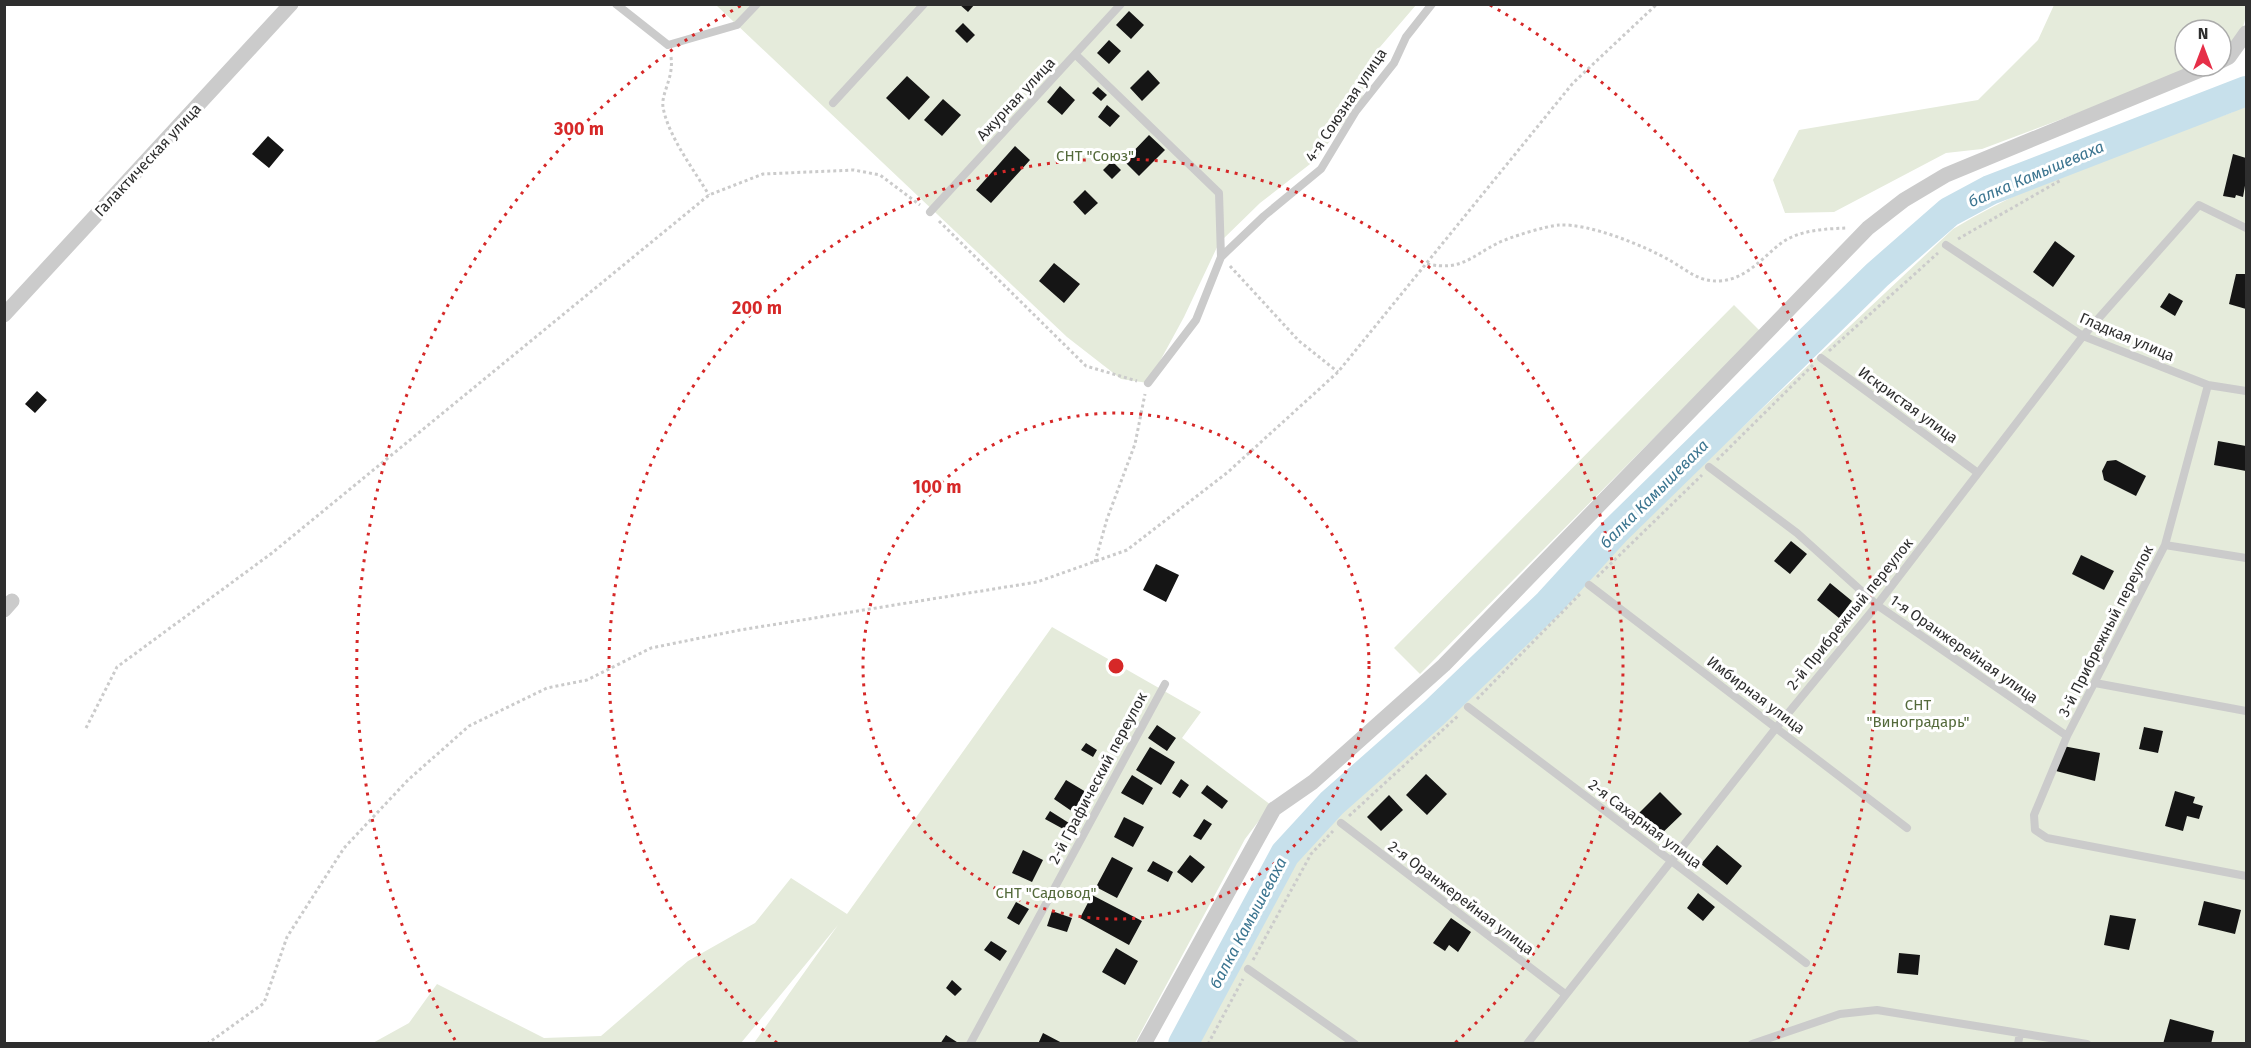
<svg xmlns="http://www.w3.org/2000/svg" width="2251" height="1048" font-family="'Fira Sans',sans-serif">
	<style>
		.green { fill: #e5ebdb }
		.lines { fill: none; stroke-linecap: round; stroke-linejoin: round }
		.river { stroke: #c7e0eb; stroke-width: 30 }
		.building { fill: #151515 }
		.path { stroke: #cbcbcb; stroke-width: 3; stroke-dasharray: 3 3; stroke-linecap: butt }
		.lane { stroke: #cbcbcb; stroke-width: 8 }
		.street { stroke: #cbcbcb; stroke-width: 15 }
		.ring { fill: none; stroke: #d62828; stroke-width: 3; stroke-dasharray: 3 6 }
		.labels { text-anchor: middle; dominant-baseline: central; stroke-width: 6; stroke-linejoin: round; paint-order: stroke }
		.street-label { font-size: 15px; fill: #2e2e2e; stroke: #fff }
		.park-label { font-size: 15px; fill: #546a3b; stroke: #fff }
		.water-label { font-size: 16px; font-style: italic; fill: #3c7590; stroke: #fff }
		.centre { fill: #d62828; stroke: #fff; stroke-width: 3 }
		.ring-label { font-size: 18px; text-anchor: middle; font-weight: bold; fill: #d62828; stroke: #fff; stroke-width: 6; stroke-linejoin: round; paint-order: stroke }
	</style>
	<rect width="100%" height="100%" fill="#fff"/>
	<!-- green -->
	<path class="green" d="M716,5H1416L1380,47L1360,103L1314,161L1260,203L1219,243L1184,317L1148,383L1121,379L1067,337Z
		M2054,5H2246C2246,26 2241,41 2221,51V30H2185V66H2192L2163,81L1982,149L1946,153L1834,212L1785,213L1773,180L1799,130L1978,100L2038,40Z
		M2246,103V1043L1186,1044L1294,861L1339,807L1953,229C2040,176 2138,147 2233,112Z
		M1734,305L1760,331L1420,674L1394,648Z
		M1052,627L1201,712L1182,738L1271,805L1245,839L1135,1043H754L838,925L741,1043L371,1044L409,1023L437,984L544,1038L601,1036L688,961L755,923L791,878L847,914Z"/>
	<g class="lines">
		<!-- river -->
		<path class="river" d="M1183,1044L1285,854L1332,803L1434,713L1549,603L1615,531L1877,275L1949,212L1990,190L2246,91"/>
	</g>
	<!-- building -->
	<path class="building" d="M959,4H975L968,12Z
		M1129,11L1144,25L1131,39L1116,25Z
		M963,23L975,35L967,43L955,31Z
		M1109,40L1121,51L1109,64L1097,53Z
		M1148,70L1160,83L1142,101L1130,88Z
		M907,76L930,97L909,120L886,98Z
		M1060,86L1075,100L1062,115L1047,102Z
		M1098,87L1107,95L1101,101L1092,93Z
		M943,99L961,115L942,136L924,120Z
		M1107,105L1120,116L1110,127L1098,117Z
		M1149,135L1165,150L1139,176L1124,161Z
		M268,136L284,150L269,168L252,154Z
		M1015,146L1030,160L991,203L976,190Z
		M2233,154L2246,158V180L2243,197L2236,195L2235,198L2223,196Z
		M1112,161L1121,170L1112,179L1103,170Z
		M1085,190L1098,203L1085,215L1073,202Z
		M2055,241L2075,256L2053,287L2033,272Z
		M1054,263L1080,284L1064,303L1039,281Z
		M2236,274H2246V309L2229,304Z
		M2169,293L2183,301L2175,316L2160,307Z
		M37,391L47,400L35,413L25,404Z
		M2218,441L2246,446V471L2214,465Z
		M2116,460L2146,476L2136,496L2104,480L2102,471L2107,461Z
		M1791,541L1807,554L1790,574L1774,561Z
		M2081,555L2114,571L2104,590L2072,574Z
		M1156,564L1179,575L1166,602L1143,590Z
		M1830,583L1852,601L1839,618L1817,600Z
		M1132,708L1140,713L1134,723L1126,718Z
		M1157,725L1176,738L1167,751L1148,738Z
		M2144,727L2163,731L2158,753L2139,749Z
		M1086,743L1097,750L1093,757L1081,750Z
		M2063,746L2100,753L2095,781L2056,771Z
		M1150,747L1175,762L1161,785L1136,770Z
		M1426,774L1447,794L1427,815L1406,795Z
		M1132,775L1153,788L1143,805L1121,793Z
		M1181,779L1189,785L1180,798L1172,793Z
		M1066,780L1086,792L1073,812L1054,799Z
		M1207,785L1228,801L1222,809L1201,793Z
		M2175,791L2195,797L2193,803L2203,806L2199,819L2187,816L2183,831L2165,826Z
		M1660,792L1682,814L1657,838L1635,817Z
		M1389,795L1403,810L1381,831L1367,817Z
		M1050,811L1069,823L1065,830L1045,819Z
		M1124,817L1144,827L1133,847L1114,837Z
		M1204,819L1212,824L1201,840L1193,836Z
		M1717,845L1742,866L1727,885L1701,864Z
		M1023,850L1043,860L1032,882L1012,873Z
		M1190,855L1205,867L1192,883L1177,872Z
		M1112,857L1133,868L1117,898L1096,887Z
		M1153,861L1173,872L1168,882L1147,871Z
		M1698,893L1715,907L1703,921L1687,908Z
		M1092,895L1142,921L1129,945L1080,918Z
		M2204,901L2241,910L2235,934L2198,925Z
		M1016,902L1029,909L1019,925L1007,918Z
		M1052,911L1072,918L1067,932L1047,926Z
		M2110,915L2136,919L2129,950L2104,945Z
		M1451,918L1471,932L1458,952L1449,945L1445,951L1433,943Z
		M991,941L1007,951L1000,961L984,950Z
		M1116,948L1138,961L1125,985L1102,972Z
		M1899,953L1920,955L1918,975L1897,973Z
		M952,980L962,989L955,996L946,988Z
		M2170,1019L2214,1031L2211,1044H2163Z
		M1043,1033L1064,1044H1038Z
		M946,1035L960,1044H940Z"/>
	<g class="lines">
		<!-- path -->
		<path class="path" d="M671,57C674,78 661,93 663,107C668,136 694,170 709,195
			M939,221L1086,366L1137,381
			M1958,239L2061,180
			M1427,264C1462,271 1470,257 1498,243C1510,237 1546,226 1559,225C1589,223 1645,246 1671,261C1688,271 1699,282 1720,281C1746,279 1761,259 1780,244C1798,230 1824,229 1846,228
			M1230,266L1299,341L1338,372
			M1829,351L1938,253
			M1717,460L1813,365
			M1095,562L1107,519L1135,444L1145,394
			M1597,577L1702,475
			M1477,699L1582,592
			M86,728L117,667L272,553L709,195L763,174L854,170L880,175L920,205
			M1349,816L1459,715
			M1253,960L1311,854L1333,831
			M207,1044L264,1003L287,937L344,848L408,780L469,726L547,688L587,680L651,648L740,630L1037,582L1127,550L1228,472L1338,372L1573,83L1657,4
			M1208,1044L1243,979"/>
		<!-- lane -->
		<path class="lane" d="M616,4L668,45L737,25L757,4
			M1075,54L1219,193L1221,257
			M833,103L924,4
			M930,212L1121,4
			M1946,245L2083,336L2208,385L2246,391
			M1821,358L1978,473
			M1148,383L1196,320L1221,257L1264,216L1321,169L1356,111L1394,63L1406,37L1432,4
			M2208,385L2165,545L2067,736L2034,815L2035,830L2047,838L2246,876
			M1709,467L1797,533L1877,605L2067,736
			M2165,545L2246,558
			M1589,585L1907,828
			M2095,683L2246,711
			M1468,707L1806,963
			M1341,823L1565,994
			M1248,969L1355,1044
			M970,1044L1165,684
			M1527,1044L1776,728L1877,605L2083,336L2199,205L2246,228
			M1752,1044L1840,1014L1877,1010L2087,1044
			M2018,1044L2020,1033"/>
		<!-- street -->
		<path class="street" d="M2221,61L2229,57L2246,33
			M4,315L291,4
			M4,610L12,601
			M1144,1044L1274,809L1313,782L1444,665L1868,228L1904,200L1946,175L2210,66"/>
	</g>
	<!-- distance rings -->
	<g class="ring">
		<circle cx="1116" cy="666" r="253"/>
		<path d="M777 1043A507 507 0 1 1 1455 1043"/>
		<path d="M455 1040A760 760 0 0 1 742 5M1490 5A760 760 0 0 1 1777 1040"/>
	</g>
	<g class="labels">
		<!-- street labels -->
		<g class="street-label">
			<text transform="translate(1016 99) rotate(-47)">Ажурная улица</text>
			<text transform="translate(1346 105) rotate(-56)">4-я Союзная улица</text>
			<text transform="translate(148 160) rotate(-47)">Галактическая улица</text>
			<text transform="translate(2127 337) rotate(23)">Гладкая улица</text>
			<text transform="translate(1908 405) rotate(36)">Искристая улица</text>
			<text transform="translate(1850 614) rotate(-51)">2-й Прибрежный переулок</text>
			<text transform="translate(2106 631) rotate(-63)">3-й Прибрежный переулок</text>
			<text transform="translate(1964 649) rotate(35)">1-я Оранжерейная улица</text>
			<text transform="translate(1756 695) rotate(37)">Имбирная улица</text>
			<text transform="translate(1098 778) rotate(-62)">2-й Графический переулок</text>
			<text transform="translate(1645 824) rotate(37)">2-я Сахарная улица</text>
			<text transform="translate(1461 898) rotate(37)">2-я Оранжерейная улица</text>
		</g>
		<!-- park labels -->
		<g class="park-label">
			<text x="1095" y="156">СНТ "Союз"</text>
			<text x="1918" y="705">СНТ<tspan x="1918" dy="17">"Виноградарь"</tspan></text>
			<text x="1046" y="893">СНТ "Садовод"</text>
		</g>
		<!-- water labels -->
		<g class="water-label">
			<text transform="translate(2036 174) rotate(-23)">балка Камышеваха</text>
			<text transform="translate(1654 494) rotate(-45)">балка Камышеваха</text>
			<text transform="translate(1248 923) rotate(-62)">балка Камышеваха</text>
		</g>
	</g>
	<circle cx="1116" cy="666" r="9" class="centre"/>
	<g class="ring-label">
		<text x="579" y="135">300 m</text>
		<text x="757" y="314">200 m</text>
		<text x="937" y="493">100 m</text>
	</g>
	<!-- border -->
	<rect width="2251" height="1048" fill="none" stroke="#2e2e2e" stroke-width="12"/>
	<!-- north arrow -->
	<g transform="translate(2203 48)"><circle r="28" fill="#ffffff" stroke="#ababab" stroke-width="1.5"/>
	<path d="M0-4.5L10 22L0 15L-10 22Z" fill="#e62f48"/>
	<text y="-9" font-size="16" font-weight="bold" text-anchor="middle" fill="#2e2e2e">N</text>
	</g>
</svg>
